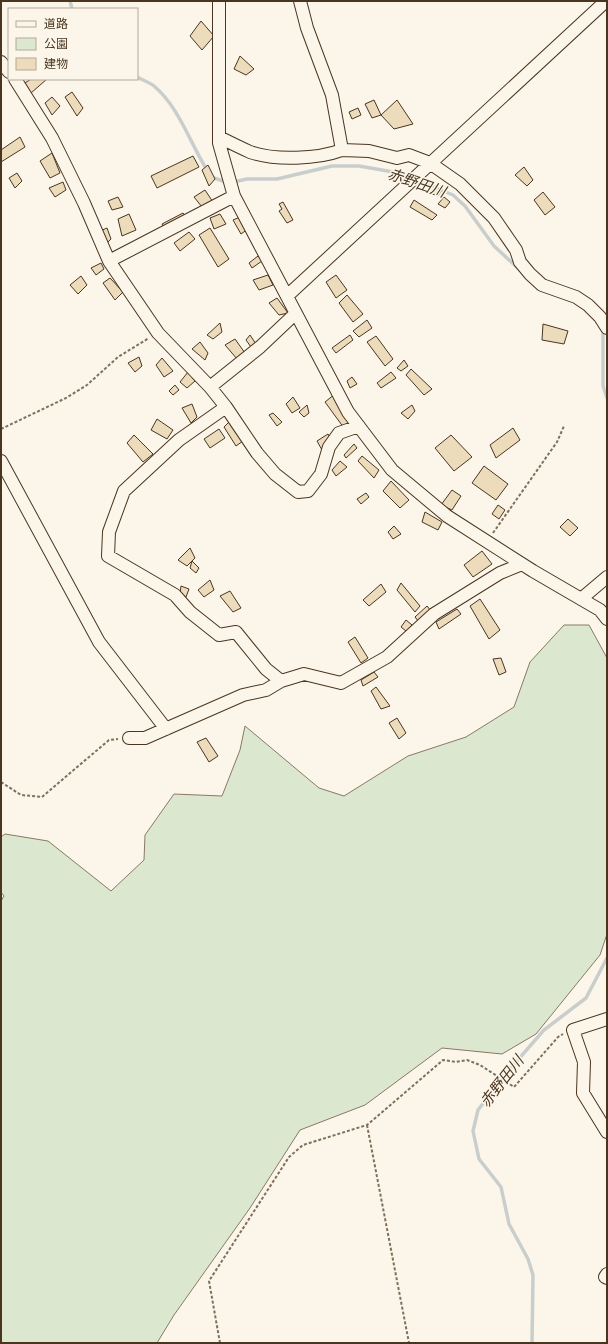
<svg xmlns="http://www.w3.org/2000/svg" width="608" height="1344" font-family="Lato,'Noto Sans JP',sans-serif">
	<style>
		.green { fill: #dce7d0; stroke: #887966 }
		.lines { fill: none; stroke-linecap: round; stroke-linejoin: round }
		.stream { stroke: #c9cecd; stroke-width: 3.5 }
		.building { fill: #ecdcbc; stroke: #4a3520 }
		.minor-casing { stroke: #4a3520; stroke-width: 14 }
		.path { stroke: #7f6f5c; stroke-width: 2; stroke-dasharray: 3 2; stroke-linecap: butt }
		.minor { stroke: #fbf6e9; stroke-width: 12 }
		.labels { text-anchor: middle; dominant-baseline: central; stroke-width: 3; stroke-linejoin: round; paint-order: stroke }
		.water-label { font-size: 15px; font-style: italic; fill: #4a3520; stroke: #fbf6e9 }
	</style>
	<rect width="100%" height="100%" fill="#fbf6e9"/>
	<!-- green -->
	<path class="green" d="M564,625H589L607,658V934L600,955L536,1034L502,1054L442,1048L365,1105L300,1130L250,1208L174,1315L157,1343H1V901L4,896L1,892V837L5,834L48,841L111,891L144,860L145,835L174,794L222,796L240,750L245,726L319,788L344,796L408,756L466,737L514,707L530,662Z"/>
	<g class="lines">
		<!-- stream -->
		<path class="stream" d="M70,1L72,9
			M137,77C142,80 149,82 154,86C179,107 190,143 207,170
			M211,177L229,183L247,179H277L332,166H359L399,173L401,176L409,179
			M415,181L429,185L453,195L465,206L494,246L520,270
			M603,330V386L607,398
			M532,1343L533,1275L528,1259L509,1224L501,1187L479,1159L473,1131L478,1110L509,1070L544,1030L586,998L607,958"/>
	</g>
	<!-- building -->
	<path class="building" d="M201,21L214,36L202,50L190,36Z
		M240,56L254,69L246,75L234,69Z
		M31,79H47L31,93L25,83Z
		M72,92L83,108L77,116L65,97Z
		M52,97L60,106L52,115L45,103Z
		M374,100L381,115L372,118L365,104Z
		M397,100L413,124L394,129L381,115Z
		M358,108L361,115L352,119L349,112Z
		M20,137L25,147L1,162V150Z
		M52,153L60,173L50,178L40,161Z
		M193,156L199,167L157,188L151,176Z
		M208,165L215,179L209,186L202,170Z
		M524,167L533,180L527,186L515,175Z
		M17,173L22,181L15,188L9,178Z
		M63,182L66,190L55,197L49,188Z
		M435,187L442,190L438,196L430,193Z
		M205,190L213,202L202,207L194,197Z
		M543,192L555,207L545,215L534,200Z
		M118,197L123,207L112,210L108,201Z
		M444,197L450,202L445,208L438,204Z
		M414,200L437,215L432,220L410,207Z
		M283,202L293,220L287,223L279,211L282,209L279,204Z
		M183,213L186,217L165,230L162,224Z
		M129,214L136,230L122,236L118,219Z
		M220,214L226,224L214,229L210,218Z
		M240,217L248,229L241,234L233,220Z
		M107,228L111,239L105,245L100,231Z
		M210,228L229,259L218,267L199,235Z
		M189,232L195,239L180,251L174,243Z
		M258,256L262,261L252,268L249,263Z
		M101,263L104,269L96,275L91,268Z
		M268,275L273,285L259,290L253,280Z
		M336,275L347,290L336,298L326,282Z
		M81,276L87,285L78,294L70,285Z
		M110,278L123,292L115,300L103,283Z
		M347,295L363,314L353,322L339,303Z
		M277,298L288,313L279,315L269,303Z
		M367,320L372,328L359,337L353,331Z
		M220,323L222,332L213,339L207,335Z
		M543,324L568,331L564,344L542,340Z
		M250,335L256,344L251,347L246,340Z
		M350,335L353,340L336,353L332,348Z
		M376,336L393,359L385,366L367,342Z
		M235,339L245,353L238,360L225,345Z
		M200,342L208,353L205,360L192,349Z
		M139,357L142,366L135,372L128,363Z
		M162,358L173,371L164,377L156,365Z
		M404,360L408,366L401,371L397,368Z
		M411,369L432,389L424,395L406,375Z
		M188,372L195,381L187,388L180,382Z
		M391,372L396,378L381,388L377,383Z
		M352,377L357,384L350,388L347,381Z
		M175,385L179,390L173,395L169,391Z
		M335,394L352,422L344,428L325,402Z
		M293,397L300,408L292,413L286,404Z
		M192,404L197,417L191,423L182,408Z
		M307,405L309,413L304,417L299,412Z
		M412,405L415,411L408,419L401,413Z
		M273,413L282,422L277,426L269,415Z
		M157,419L173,430L167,439L151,430Z
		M231,420L243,441L236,446L224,427Z
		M513,428L520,440L496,458L490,445Z
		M219,429L225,438L210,448L204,439Z
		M328,434L331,439L322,450L317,441Z
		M134,435L153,454L143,462L127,443Z
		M451,435L472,457L454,471L435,448Z
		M354,444L357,448L346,458L344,455Z
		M362,456L379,470L374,478L358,461Z
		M340,461L347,467L336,476L332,470Z
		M484,466L508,484L496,500L472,483Z
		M391,481L409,500L400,508L383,491Z
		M452,490L461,496L452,510L441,505Z
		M366,493L369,497L361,504L357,499Z
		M498,505L505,510L499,519L492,514Z
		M425,512L442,522L438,530L422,522Z
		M568,519L578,528L570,536L560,527Z
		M394,526L401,534L393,539L388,532Z
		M190,548L195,558L187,566L178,560Z
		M482,551L492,564L473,577L464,565Z
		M192,561L199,568L196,573L190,568Z
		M210,580L214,590L204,597L198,590Z
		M401,583L420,606L415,612L397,590Z
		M381,584L386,592L369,606L363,600Z
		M181,586L189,589L186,597L180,593Z
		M230,591L241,608L233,612L220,596Z
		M480,599L500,630L489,639L470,606Z
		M427,606L431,611L419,622L415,617Z
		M457,609L461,614L439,629L436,622Z
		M406,620L412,625L406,631L401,627Z
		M355,637L368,658L361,663L348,642Z
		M501,658L506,672L499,675L493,659Z
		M374,672L378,677L363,686L361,680Z
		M376,687L390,706L381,709L371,691Z
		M397,718L406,733L399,739L389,723Z
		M206,738L218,756L209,762L197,742Z"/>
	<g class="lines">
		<defs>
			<path id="minor" d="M219,1V143L234,196L348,412L392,470L447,516L533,571L600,610L607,619
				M300,1L307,28L332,95L342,150L369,151L397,158L409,155L430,163L460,184L494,218L516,250L520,262L530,274L542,285L576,297L588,305L600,317L607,328
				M1,62L9,72
				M15,79L52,138L84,203L109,261L158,333L210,387L226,407L179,440L124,491L109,532L108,556L175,595L190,612L219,635L236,632L266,669L281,681
				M219,137C229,142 239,147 250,152C275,161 318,159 342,150
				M109,261L234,196
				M287,296L606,1
				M210,387L260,347L296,313
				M226,407L257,453L275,474L298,492L308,491L321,474L329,447L339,433L359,426
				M1,461L99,642L166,729
				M581,599L607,577
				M129,738H145L243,695L266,690L281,681L291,678L304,674L341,683L387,657L434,614L500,573L522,564
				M607,1019L573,1030L584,1062L583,1093L607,1132
				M607,1274L605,1277L607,1278"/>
		</defs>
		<!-- minor casing -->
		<use href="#minor" class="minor-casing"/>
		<!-- path -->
		<path class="path" d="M1,429L66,398L87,385L118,357L149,338
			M493,533L557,442L564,426
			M1,782L21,795L42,797L109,740L118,739
			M367,1125L409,1343
			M220,1343L209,1281L289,1157L303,1145L367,1125L443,1060L456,1062L467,1060L480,1065L514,1087L558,1037L563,1034"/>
		<!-- minor -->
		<use href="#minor" class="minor"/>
	</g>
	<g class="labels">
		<!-- water labels -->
		<g class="water-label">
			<text transform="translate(417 182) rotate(19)">赤野田川</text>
			<text transform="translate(501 1081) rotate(-52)">赤野田川</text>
		</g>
	</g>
	<!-- border -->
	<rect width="608" height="1344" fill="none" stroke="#4a3520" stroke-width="4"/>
	<!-- legend -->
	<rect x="8" y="8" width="130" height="72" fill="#fbf6e9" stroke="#b4a999"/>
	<rect x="16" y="21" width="20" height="6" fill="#fbf6e9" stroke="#b4a999"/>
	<text x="44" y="28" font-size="12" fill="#4a3520">道路</text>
	<rect x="16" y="38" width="20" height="12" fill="#dce7d0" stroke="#b4a999"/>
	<text x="44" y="48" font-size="12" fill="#4a3520">公園</text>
	<rect x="16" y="58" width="20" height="12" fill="#ecdcbc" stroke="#b4a999"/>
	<text x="44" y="68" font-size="12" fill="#4a3520">建物</text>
</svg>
